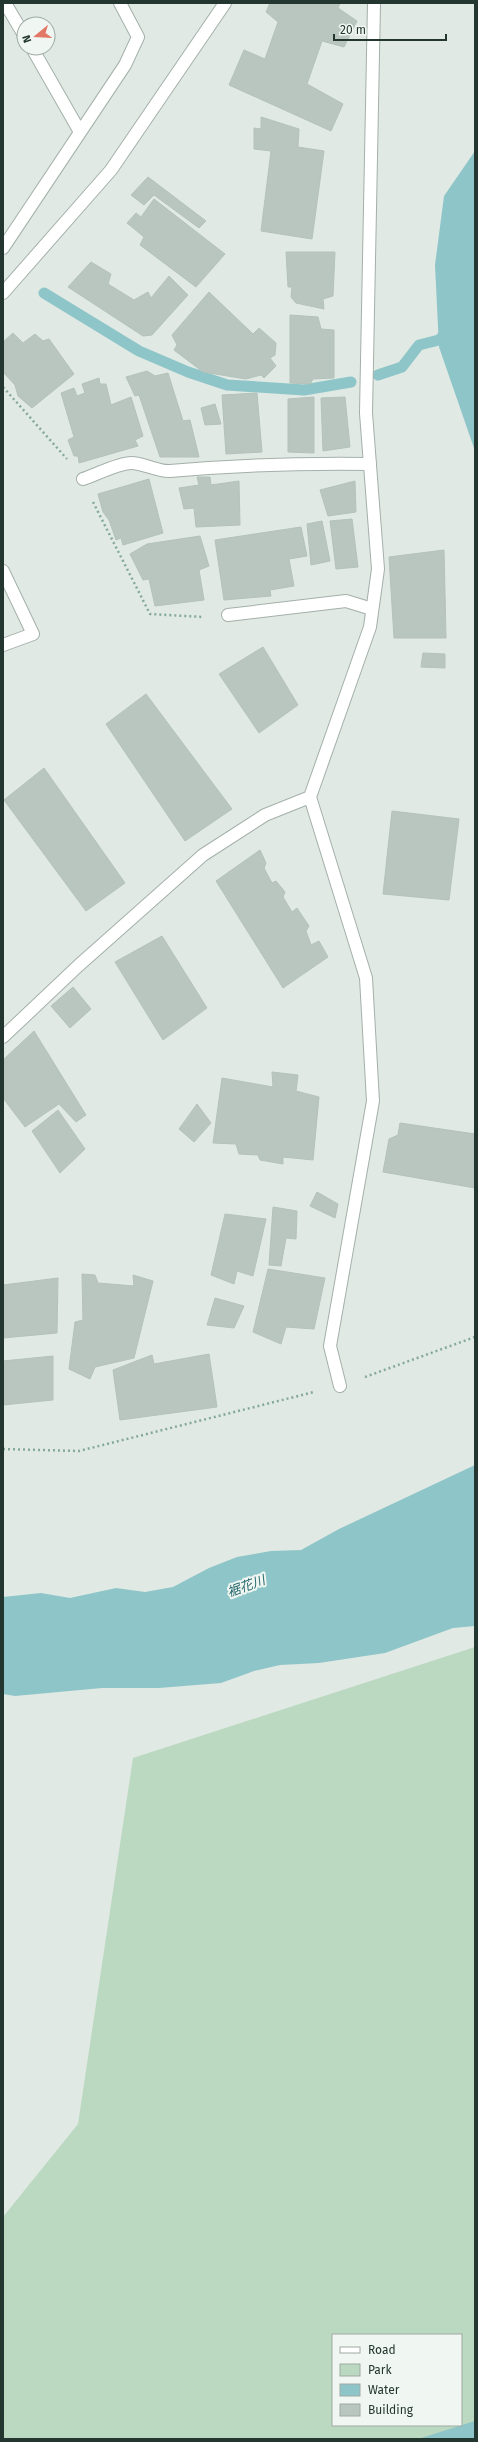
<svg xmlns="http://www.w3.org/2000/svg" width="478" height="2442" font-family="'Fira Sans','Noto Sans JP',sans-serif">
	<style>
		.green { fill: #bbd8c0; fill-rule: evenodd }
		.water { fill: #8ec5c8 }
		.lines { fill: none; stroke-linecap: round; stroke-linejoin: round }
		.stream { stroke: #8ec5c8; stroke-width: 11 }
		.building { fill: #b9c6c0; stroke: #b3c2ba }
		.lane-casing { stroke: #a4b0aa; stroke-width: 14 }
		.street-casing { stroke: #a4b0aa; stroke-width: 14 }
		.path { stroke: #84a99a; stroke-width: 2.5; stroke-dasharray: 2 3; stroke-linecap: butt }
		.lane { stroke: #fff; stroke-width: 12 }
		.street { stroke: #fff; stroke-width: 12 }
		.labels { text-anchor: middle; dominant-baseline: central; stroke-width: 4; stroke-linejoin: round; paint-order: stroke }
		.water-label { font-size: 13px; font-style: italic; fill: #24676c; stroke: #f0f6f2 }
	</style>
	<rect width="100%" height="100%" fill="#e0e9e4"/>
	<!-- green -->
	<path class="green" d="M475,1647V2439H3V2217L78,2124L133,1758ZM333,2335H461V2425H333Z"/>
	<!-- water -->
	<path class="water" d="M475,151V451L439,347L435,265L444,196Z
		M475,1465V1626L453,1628L385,1653L319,1663L280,1665L254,1671L221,1683L159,1688H102L15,1696L3,1694V1597L41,1593L70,1598L116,1588L145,1592L173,1587L209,1568L237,1557L271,1551L301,1550L339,1529Z
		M475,2421V2439H418Z"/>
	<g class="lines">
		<!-- stream -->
		<path class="stream" d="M44,293L139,351L188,372L227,385L304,390L351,382
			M378,375L402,367L419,345L439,340L449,330"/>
	</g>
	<!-- building -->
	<path class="building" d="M270,3H340L338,8L357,21L344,47L322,41L307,84L343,104L331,131L229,85L244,50L265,59L278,22L266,12Z
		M261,117L299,129L298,147L324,151L312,239L261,231L271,151L254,149V128L261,129Z
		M148,177L206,221L199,228L154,195L144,205L131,195Z
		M154,199L225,254L196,287L140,245L144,237L127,223L136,213L141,217Z
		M286,252H335L333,296L323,299L324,309L296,303L291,297L292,287H288Z
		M91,262L111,274L108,284L134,300L148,292L151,298L169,276L188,295L152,335L143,336L68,287Z
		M209,292L253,334L259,328L276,343L275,355L270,358L276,366L264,378L261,375L246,379L203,372L174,350L177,345L172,335Z
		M290,315L318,317L321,329L334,330V378L313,379L310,384L290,383Z
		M13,333L23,343L35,334L43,341L49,339L74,374L32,408L18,396L15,385L3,372V342Z
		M147,371L155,376L168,373L183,421L190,420L199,457H160L139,395L135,396L126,377Z
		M99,378L100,384H106L111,405L131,397L143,436L135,440L138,446L79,463L78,456H74L68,440L74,437L61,393L74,388L77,396L85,393L82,384Z
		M257,393L262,452L226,454L222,395Z
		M314,397V453L288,452V399Z
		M345,397L350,447L323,451L321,398Z
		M215,404L221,424L205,425L201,408Z
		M197,477H210L211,485L239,481L240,525L196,527L194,508L184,509L179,488L199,485Z
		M149,479L163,533L123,545L121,538L116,540L109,520L103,512L98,494Z
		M355,481L356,512L328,516L320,490Z
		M352,519L358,567L336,569L330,521Z
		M322,521L330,561L311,565L307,524Z
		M301,527L307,556L289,559L294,586L270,590L271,596L224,600L215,540Z
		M200,536L209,566L199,570L204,600L155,606L149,579L143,580L130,554L147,544Z
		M444,550L446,638H394L389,557Z
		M263,647L298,705L259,733L219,674Z
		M423,653L445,654V668L421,667Z
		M146,694L232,809L185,841L106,724Z
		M44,768L125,883L86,911L4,800Z
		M392,811L459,819L449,900L383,894Z
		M260,850L266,863L264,868L272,883L276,881L285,892L283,897L292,912L297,908L309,926L306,931L311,945L319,941L328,957L283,988L216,881Z
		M162,936L207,1008L163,1040L115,962Z
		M73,987L91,1009L70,1028L51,1006Z
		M34,1031L86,1115L76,1122L59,1104L25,1127L3,1098V1060Z
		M272,1072L298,1075L296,1091L319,1097L313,1160L283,1157V1164L260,1160L258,1155L239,1154L236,1144L213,1143L222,1078L273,1087Z
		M197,1104L211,1123L194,1142L179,1129Z
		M58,1110L85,1149L60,1173L32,1131Z
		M400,1123L475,1134V1188L383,1172L389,1139L398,1135Z
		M317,1192L338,1204L335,1218L310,1206Z
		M273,1207L297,1211L296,1239L286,1238L281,1266L269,1265Z
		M225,1214L266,1219L253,1276L237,1271L234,1284L211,1275Z
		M268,1269L325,1278L314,1329L286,1327L281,1344L253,1332Z
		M82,1274L95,1275L98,1283L134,1286L133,1275L153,1281L134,1358L95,1367L90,1379L69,1369L75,1322L83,1320Z
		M58,1278L57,1333L3,1338V1285Z
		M215,1298L244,1306L234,1328L207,1325Z
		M209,1354L217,1407L120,1420L113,1370L152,1355L154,1364Z
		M53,1356V1400L3,1405V1361Z"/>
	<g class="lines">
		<defs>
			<path id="lane" d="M83,479C95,475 119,463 131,463C144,463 158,472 170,471C237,465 302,463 370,464
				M228,615L346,601L372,609"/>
			<path id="street" d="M5,3L24,35
				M32,48L80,132
				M3,248L125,65L138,37L120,3
				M3,293L111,170L225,3
				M3,571L33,634L3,645
				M3,1037L78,966L203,855L265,815L310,797
				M340,1386L330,1346L373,1101L366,978L310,797L370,627L378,569L366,413L374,3"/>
		</defs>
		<!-- lane casing -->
		<use href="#lane" class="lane-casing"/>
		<!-- street casing -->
		<use href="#street" class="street-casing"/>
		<!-- path -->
		<path class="path" d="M3,387L67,459
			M93,502L150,614L203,617
			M365,1377L475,1337
			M3,1449L79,1451L314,1392"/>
		<!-- lane -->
		<use href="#lane" class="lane"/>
		<!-- street -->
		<use href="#street" class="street"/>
	</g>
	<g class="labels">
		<!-- water labels -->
		<g class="water-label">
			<text transform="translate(246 1586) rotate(-20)">裾花川</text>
		</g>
	</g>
	<!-- border -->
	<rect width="478" height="2442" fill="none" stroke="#233730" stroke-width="8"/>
	<!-- legend -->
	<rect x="332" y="2334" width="130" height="92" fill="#f0f6f2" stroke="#9eaaa4"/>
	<rect x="340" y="2347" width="20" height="6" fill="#ffffff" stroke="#9eaaa4"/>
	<text x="368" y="2354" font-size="12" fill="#233730">Road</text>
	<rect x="340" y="2364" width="20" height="12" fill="#bbd8c0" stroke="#9eaaa4"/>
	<text x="368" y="2374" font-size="12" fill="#233730">Park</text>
	<rect x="340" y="2384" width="20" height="12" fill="#8ec5c8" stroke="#9eaaa4"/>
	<text x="368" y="2394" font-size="12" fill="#233730">Water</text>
	<rect x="340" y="2404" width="20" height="12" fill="#b9c6c0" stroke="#9eaaa4"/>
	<text x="368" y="2414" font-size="12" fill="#233730">Building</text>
	<!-- north arrow -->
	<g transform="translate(36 36) rotate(252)"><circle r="19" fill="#f0f6f2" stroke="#9eaaa4"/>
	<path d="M0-3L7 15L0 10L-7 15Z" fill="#e27865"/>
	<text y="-6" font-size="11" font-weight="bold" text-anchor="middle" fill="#233730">N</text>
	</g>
	<!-- scale -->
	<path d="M334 34v6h112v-6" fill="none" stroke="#233730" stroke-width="2"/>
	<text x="340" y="34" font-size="12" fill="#233730" stroke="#f0f6f2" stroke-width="3" paint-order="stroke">20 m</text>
</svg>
